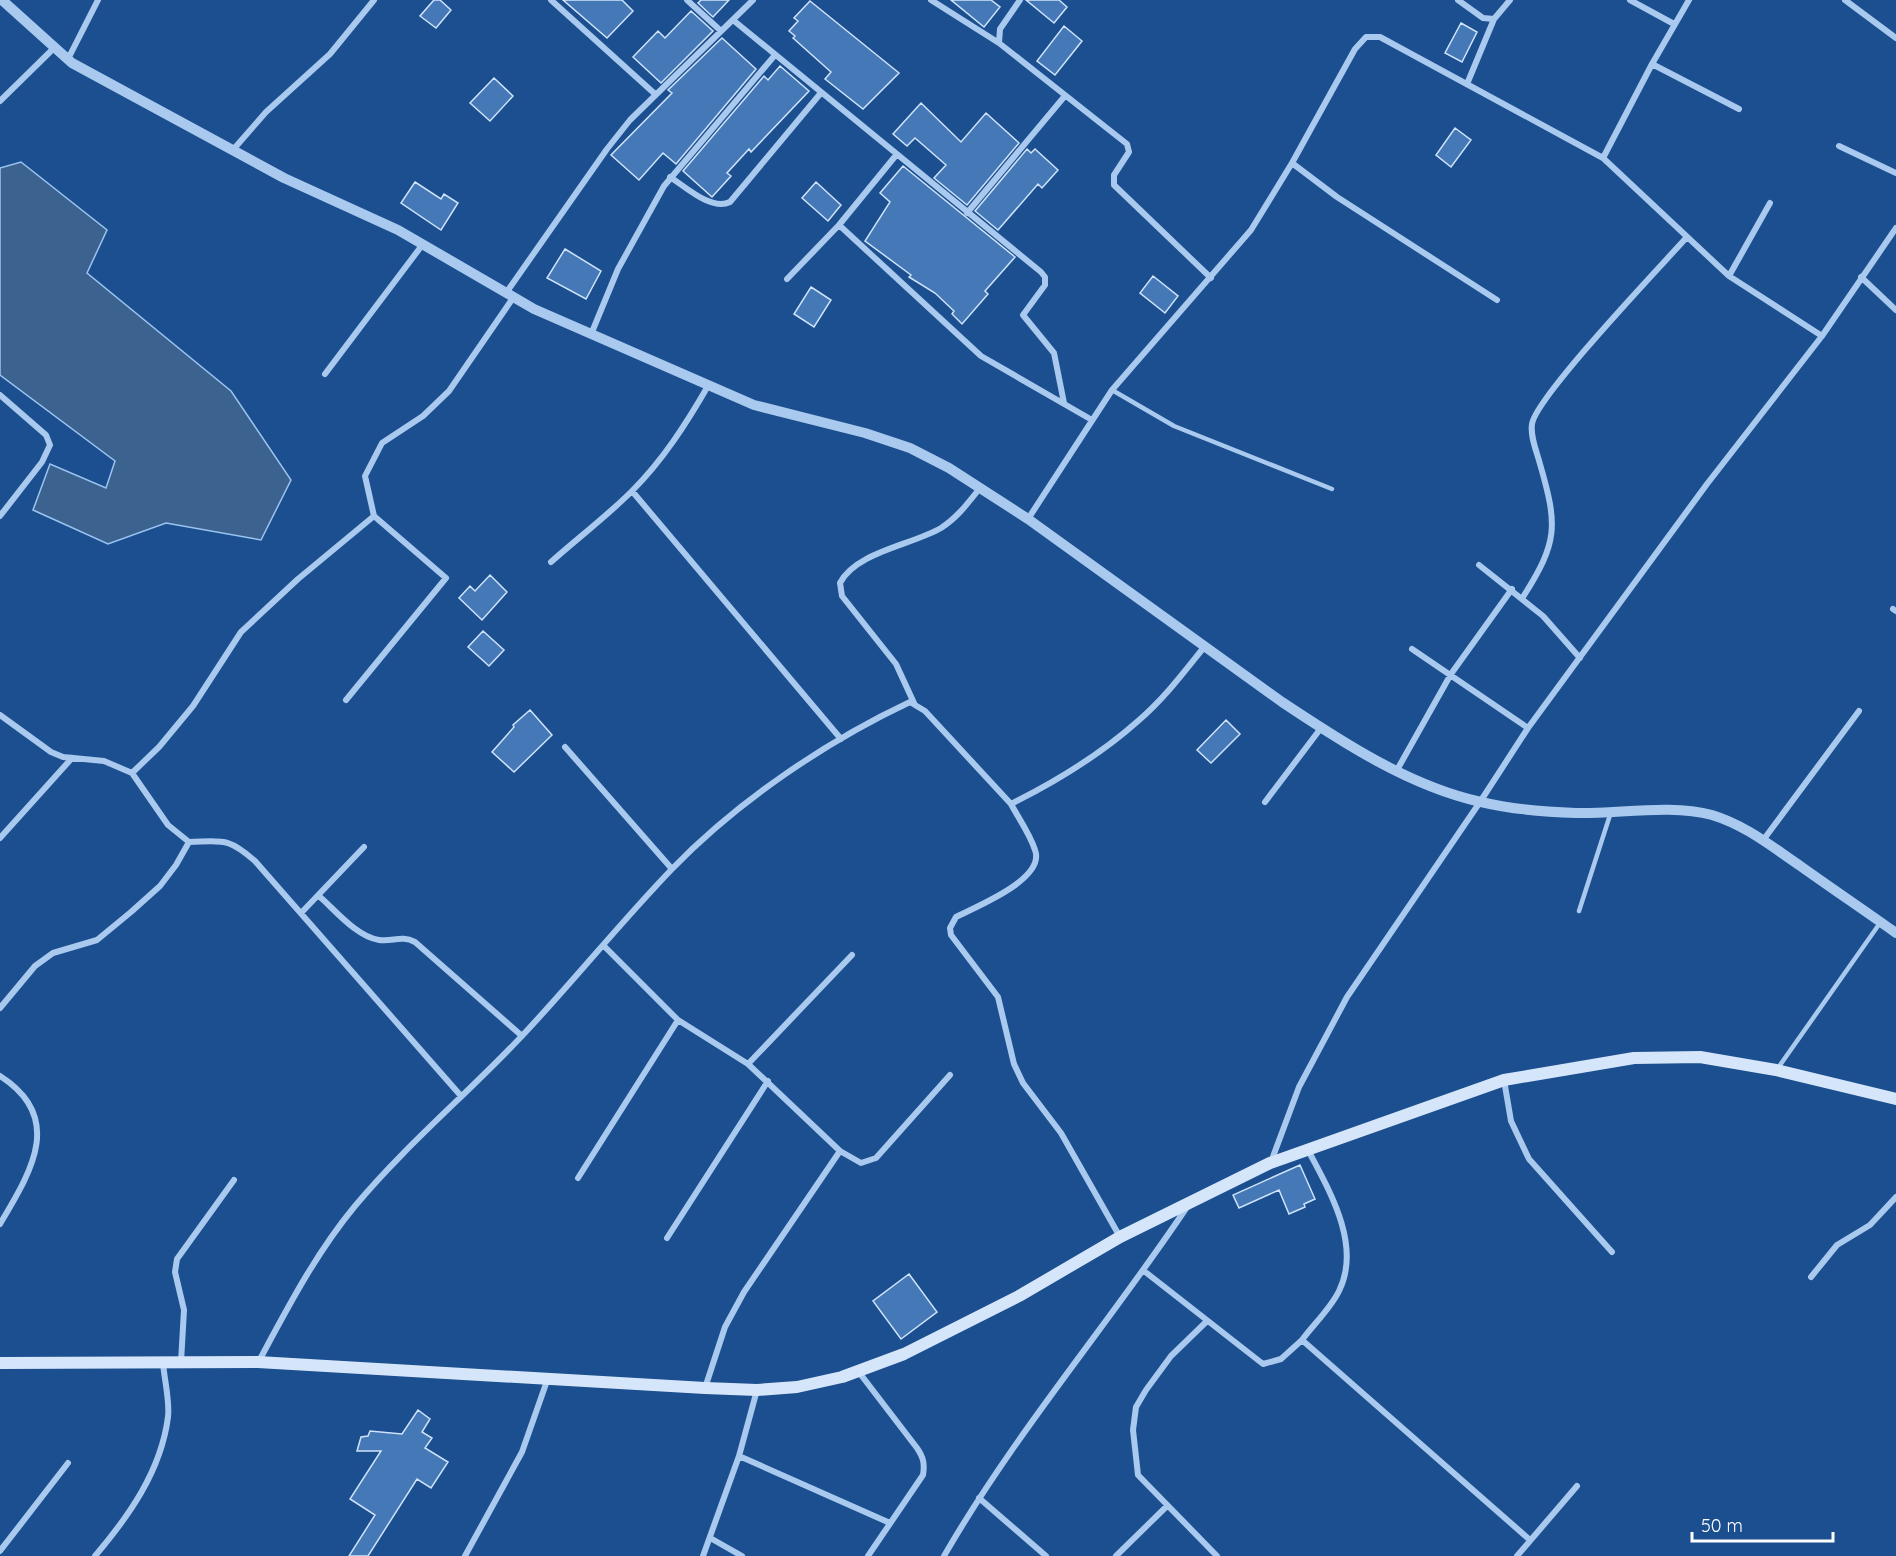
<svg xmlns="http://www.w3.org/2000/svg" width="1896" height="1556" font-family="Quicksand,sans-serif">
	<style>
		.water { fill: #3c6290; stroke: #9cc4f0; stroke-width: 1.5 }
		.building { fill: #4478b7; stroke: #cfe3fa; stroke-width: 1.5 }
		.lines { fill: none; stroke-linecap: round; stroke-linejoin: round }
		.service { stroke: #a9c9ee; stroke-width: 4.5 }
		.minor { stroke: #a9c9ee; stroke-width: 6 }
		.tertiary { stroke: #a9c9ee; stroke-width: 10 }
		.secondary { stroke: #d6e6fa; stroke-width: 12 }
	</style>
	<rect width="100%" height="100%" fill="#1b4f8f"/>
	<!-- water -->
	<path class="water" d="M21,162L107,230L87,273L231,391L291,480L261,540L166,523L108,544L33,510L50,464L106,488L115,461L0,375V168Z"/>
	<!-- building -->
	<path class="building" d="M434,0H440L451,10L436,28L420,16Z
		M563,0H622L633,11L607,38Z
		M701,0H729L713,17L698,3Z
		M951,0H991L1000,7L984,27Z
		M1026,0H1059L1067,7L1054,23Z
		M810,1L899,73L863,109L825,79L831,72L793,38L795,36L789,31L798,21L794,18Z
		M691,11L713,31L661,83L633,57L658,31L665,38Z
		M1461,23L1477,32L1462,62L1445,53Z
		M1064,26L1082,41L1055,75L1037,61Z
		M722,38L756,69L676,164L663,153L639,180L611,155L672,93L668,90Z
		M780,66L809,91L751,152L749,149L727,173L731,176L712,197L683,171L764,76L768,80Z
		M494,78L513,96L490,121L470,103Z
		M921,103L961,142L986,113L1019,143L967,205L934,178L946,165L915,138L907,146L893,134Z
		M1455,128L1471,140L1451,167L1436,155Z
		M1027,149L1031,153L1035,149L1058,170L1042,188L1038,184L998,230L975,211Z
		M903,166L1015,257L985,291L988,294L962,324L952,314L954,311L935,293L909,277L911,275L865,241L890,202L880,193Z
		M415,182L441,199L444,194L458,203L441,230L401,203Z
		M816,182L841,205L828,221L802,198Z
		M565,249L601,271L586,299L547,278Z
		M1153,276L1178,296L1165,313L1140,293Z
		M811,287L831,300L814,327L794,314Z
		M490,575L507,592L482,620L459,598L470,586L475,591Z
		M483,631L504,650L489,666L468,647Z
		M530,710L552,735L514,772L492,752L514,727L513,725Z
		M1226,720L1240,734L1211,763L1197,750Z
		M1300,1165L1315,1199L1304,1204L1305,1207L1289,1214L1279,1190L1239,1208L1233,1195Z
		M909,1274L937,1312L901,1339L873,1301Z
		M418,1410L430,1419L422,1432L432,1438L425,1448L448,1462L431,1488L417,1479L368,1556H349L375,1515L350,1499L381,1451H357L361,1437L368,1436L370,1431L402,1434Z"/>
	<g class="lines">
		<!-- service -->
		<path class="service" d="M1112,390L1174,426L1332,489
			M1579,911L1611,812
			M1778,1068L1880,923"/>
		<!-- minor -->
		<path class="minor" d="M551,0L655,94
			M687,0L721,31
			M931,0L999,43
			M1020,0L1000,29L999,43L1127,144L1129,152L1114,175V185L1211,278
			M1458,0L1483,18L1494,19
			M1630,0L1674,24
			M1845,0L1896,38
			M733,20L1041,272L1045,277V285L1023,315L1054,353L1064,403
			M68,59L98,0
			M1652,64L1739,109
			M1467,84L1494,19L1510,0
			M0,101L54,48
			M1839,146L1896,173
			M232,151L266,112L330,54L374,0
			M1603,158L1652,64L1689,0
			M1292,163L1337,197L1497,300
			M670,177C686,187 711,211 730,202L820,94
			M967,213L1064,97
			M839,225L981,356L1092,420
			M1729,276L1770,203
			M1861,277L1896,310
			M787,279L839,225L897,154
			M506,293L607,149L630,120L753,0
			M592,332L618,269L664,186L775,55
			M325,374L423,244
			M0,395L46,435L50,445L42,462L0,516
			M632,491L841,739
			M1028,519L1112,390L1251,230L1292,163L1355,49L1366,37H1380L1603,158L1729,276L1822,336
			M551,562C578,538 607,516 632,491C663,460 686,424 708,386
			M1479,565L1543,616L1580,658
			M1523,597C1558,542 1558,526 1540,464C1537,452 1530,437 1532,424C1536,397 1661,266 1687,237
			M1893,609L1896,611
			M1412,649L1528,728
			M346,700L446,578L374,516L365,476L382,443L423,416L449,391L513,298
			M914,703L896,664L842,596L840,583C856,552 912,545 941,528C957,518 968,503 980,488
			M0,715L51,752L63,757L104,761L132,773L168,825L189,842C223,841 228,837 255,861L461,1096
			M565,747L672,869
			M1397,770L1451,674L1512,589
			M132,773L159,747L193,706L241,632L298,579L374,516
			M1265,802L1321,728
			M1011,804C1019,819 1030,834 1035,850C1046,879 977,906 956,917L950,928L951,935L998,997L1014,1064L1023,1083L1061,1133L1120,1237
			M0,838L72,758
			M1764,839L1859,711
			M319,896C335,910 357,937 379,940C393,942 401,935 415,942L522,1036
			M302,912L364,847
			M604,946L678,1020L748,1064L840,1151L744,1292L725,1327L705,1388
			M0,1008L35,966L53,953L97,940L131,912L160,886L176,865L189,842
			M748,1064L852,955
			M0,1076C66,1118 30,1173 0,1224
			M1504,1080L1511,1121L1529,1159L1612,1252
			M1308,1150C1329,1190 1362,1245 1339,1291C1331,1308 1313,1325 1302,1340L1530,1540
			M840,1151L861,1163L876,1158L950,1075
			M1271,1162L1299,1087L1347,997L1480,802L1528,728L1707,484L1822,336L1896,228
			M578,1178L678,1020
			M667,1238L768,1081
			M1144,1271L1263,1364L1281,1359L1302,1340
			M1811,1277L1837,1245L1870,1225L1896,1197
			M1206,1322L1171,1356L1146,1390L1136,1407L1133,1430L1138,1475L1217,1556
			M259,1361C288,1307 316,1253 355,1206C406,1145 466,1095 520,1038C572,983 619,924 672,869C737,802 825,742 910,702L925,711L1011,804C1055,782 1101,754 1138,721C1164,699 1184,672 1205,646
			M181,1362L184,1310L175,1272L177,1259L234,1180
			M858,1371L917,1448C923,1457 925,1463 923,1475L868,1556
			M739,1456L890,1523
			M979,1498L1046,1556
			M712,1539L742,1556
			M0,1551L68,1463
			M95,1556C129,1516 161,1471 168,1417C170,1400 164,1379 163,1362
			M465,1556L522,1452L548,1378
			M703,1556L739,1456L757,1390
			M944,1556C1015,1433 1108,1325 1187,1207
			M1116,1556L1167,1506
			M1517,1556L1577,1486"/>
		<!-- tertiary -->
		<path class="tertiary" d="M2,0L72,63L284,178L398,230L534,309L754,405L865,433L910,448L949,468L1028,519L1282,702C1342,742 1409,786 1481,802C1510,809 1545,812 1576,813C1618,814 1671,804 1712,815C1745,825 1771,846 1799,865C1831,888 1864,910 1896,933"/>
		<!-- secondary -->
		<path class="secondary" d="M0,1363L258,1362L705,1388L757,1390L797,1387L842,1377L904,1354L1019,1296L1120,1237L1270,1163L1504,1080L1634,1058L1700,1057L1776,1070L1896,1099"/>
	</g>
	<!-- scale -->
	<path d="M1692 1532v9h141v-9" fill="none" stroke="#ffffff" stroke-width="3"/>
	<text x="1701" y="1532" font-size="18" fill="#ffffff" stroke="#1b4f8f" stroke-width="4.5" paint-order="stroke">50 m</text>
</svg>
